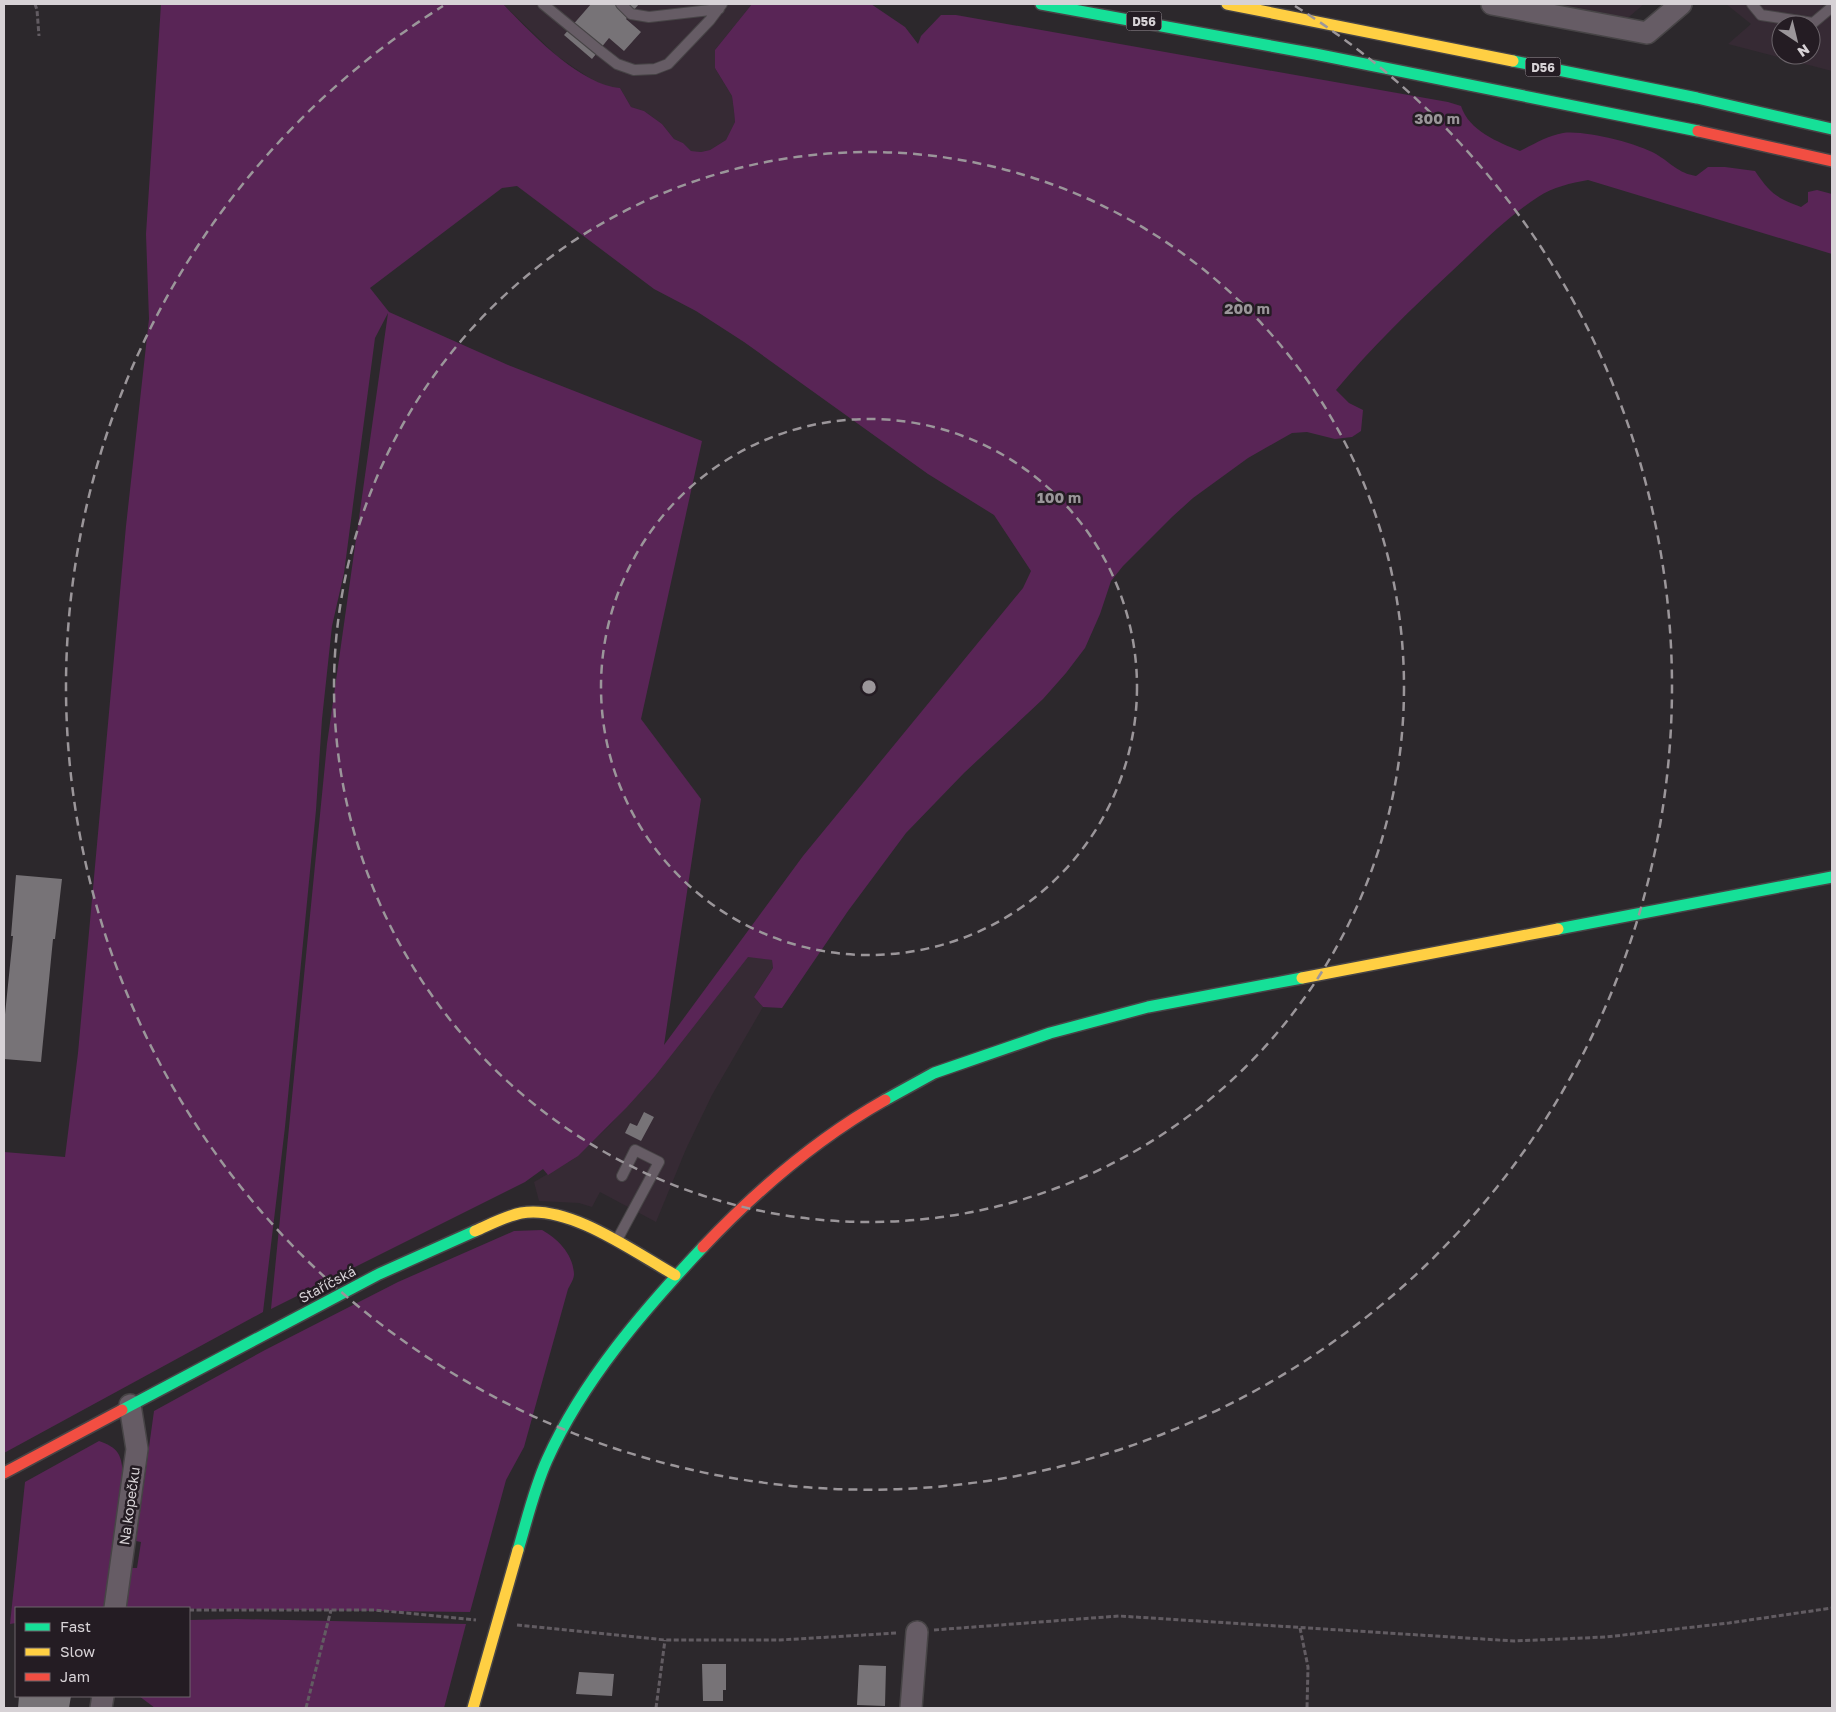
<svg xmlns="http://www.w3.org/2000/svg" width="1836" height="1712" font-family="'Golos Text',sans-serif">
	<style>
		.built { fill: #362a34; fill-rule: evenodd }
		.green { fill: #592556; fill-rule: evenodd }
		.building { fill: #777377 }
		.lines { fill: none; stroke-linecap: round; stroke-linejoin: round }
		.lane-casing { stroke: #474446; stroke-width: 12 }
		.street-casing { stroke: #474446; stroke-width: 24 }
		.fast-casing { stroke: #474446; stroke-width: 14 }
		.slow-casing { stroke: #474446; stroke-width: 14 }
		.jam-casing { stroke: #474446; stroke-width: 14 }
		.path { stroke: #625c62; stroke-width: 3; stroke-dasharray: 5 2.5; stroke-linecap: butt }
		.lane { stroke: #665c65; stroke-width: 10 }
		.street { stroke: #665c65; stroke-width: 21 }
		.fast { stroke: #16e098; stroke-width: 11 }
		.slow { stroke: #ffcf43; stroke-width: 11 }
		.jam { stroke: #f24e42; stroke-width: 11 }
		.ring { fill: none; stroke: #9b969a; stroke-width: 2.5; stroke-dasharray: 9 6 }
		.labels { text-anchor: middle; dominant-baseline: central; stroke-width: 5; stroke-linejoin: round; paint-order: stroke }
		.shield { fill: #241c23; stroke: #a19ba0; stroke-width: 1 }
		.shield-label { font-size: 12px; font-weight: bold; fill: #d7d2d6 }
		.street-label { font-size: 14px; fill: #d7d2d6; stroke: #241c23 }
		.centre { fill: #9b969a; stroke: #241c23; stroke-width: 2.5 }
		.ring-label { font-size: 15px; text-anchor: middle; font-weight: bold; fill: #9b969a; stroke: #241c23; stroke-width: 5; stroke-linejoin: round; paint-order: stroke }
	</style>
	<rect width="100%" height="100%" fill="#2c282c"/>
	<!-- built -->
	<path class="built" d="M503,4H752L715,50V68L732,96L734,111L735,122L726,140L710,150L701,152L691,151L683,143L674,139L662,124L644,111L631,107L620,88L609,87L594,81L557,56Z
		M1528,4H1644L1623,22Z
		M1726,4H1832V71L1728,44L1751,24ZM1781,25H1811V55H1781Z
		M748,956L772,960L773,968L754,997L763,1007L712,1095L686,1149L656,1222L600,1192L592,1207L579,1203L539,1201L534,1182L572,1160L609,1126L655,1072Z"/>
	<!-- green -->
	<path class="green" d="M161,4H503C530,32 580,85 620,88L631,107L644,111L662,124L674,139L683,143L691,151L701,152L710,150L726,140L735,122L734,111L732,96L715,68V50L752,4H871L905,27L918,44L921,36L941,15H956L1448,102L1461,106C1469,131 1498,142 1520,151C1534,144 1547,136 1563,133C1585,130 1636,143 1656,154C1671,163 1678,173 1696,176L1708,167H1725L1755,171C1770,193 1776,198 1801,207L1808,202V192L1817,190L1832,194V254L1588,180C1571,183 1553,187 1538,197C1506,218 1479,246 1451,272C1411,309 1371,348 1336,390L1349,403L1363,410L1361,431L1352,437L1335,439L1307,432L1292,433L1248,458L1193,498L1172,517L1123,566L1111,581L1100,614L1085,648L1066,673L1043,699L964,773L906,833L848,911L782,1008L763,1007L754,997L773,968L772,960L748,957L655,1076L627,1107L578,1156L548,1175L543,1169L525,1182L271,1309L327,744L388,313L375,338L344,573L332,626L322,719L316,810L285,1127L263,1312L4,1453V1152L65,1157L78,1053L126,526L149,319L146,234ZM517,186L654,289L696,311L744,342L928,474L994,515L1031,571L1023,588L803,856L664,1045L701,799L641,719L702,441L508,365L389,312L370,288L502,188Z
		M542,1230C558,1239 573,1254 574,1274C574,1279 570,1285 568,1289L524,1447L506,1480L470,1612L126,1608L132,1568H137L141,1542L136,1541L154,1411L265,1350L398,1282L514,1231Z
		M99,1441C118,1448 121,1453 123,1473L105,1608H16V1623L10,1624L25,1482Z
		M237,1619L466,1624L444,1708H155L139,1696H189V1620Z"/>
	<!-- building -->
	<path class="building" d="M591,4H639L626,19L641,32L624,51L609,38L592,59L564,35Z
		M16,875L62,879L55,939H53L41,1062L4,1059V1024L13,936H11Z
		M644,1112L654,1117L641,1141L625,1133L630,1123L637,1126Z
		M702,1664H726V1690H723V1701H703Z
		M859,1665L886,1666L885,1706L857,1705Z
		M579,1672L614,1674L612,1696L576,1694Z
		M19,1696H44L52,1697V1696H71L69,1708H18Z"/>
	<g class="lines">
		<defs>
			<path id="lane" d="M543,4L599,50L617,64L634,70L655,69L668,64L710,20L722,4
				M621,4L631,14L649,17L719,9
				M1752,4L1761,15L1813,23L1832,7
				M617,1240L659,1162L635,1150L622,1176"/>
			<path id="street" d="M1492,4L1647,33L1681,4
				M115,1608L137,1449L130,1405
				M101,1708L103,1696
				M911,1708L917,1632"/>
			<path id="fast" d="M1041,4L1315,54L1698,131
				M1513,61L1697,98L1832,129
				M1558,929L1832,877
				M885,1100L934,1073L1050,1033L1148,1007L1302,978
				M122,1410L379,1274L475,1231
				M518,1550C527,1520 534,1489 547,1460C583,1380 644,1310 703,1247"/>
			<path id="slow" d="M1227,4L1513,61
				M1302,978L1558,929
				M475,1231C489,1225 506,1216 521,1213C569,1204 634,1252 675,1275
				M473,1708L518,1550"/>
			<path id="jam" d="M1698,131L1832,161
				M703,1247C756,1191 818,1138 885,1100
				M4,1473L122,1410"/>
		</defs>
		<!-- lane casing -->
		<use href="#lane" class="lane-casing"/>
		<!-- street casing -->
		<use href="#street" class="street-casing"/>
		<!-- fast casing -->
		<use href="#fast" class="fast-casing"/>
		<!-- slow casing -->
		<use href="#slow" class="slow-casing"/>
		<!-- jam casing -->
		<use href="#jam" class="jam-casing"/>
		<!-- path -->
		<path class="path" d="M35,4L37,10L39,36
			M189,1610H375L476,1620
			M517,1625L665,1640H780L897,1633
			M1300,1628L1308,1667L1307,1708
			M934,1630L1119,1616L1514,1641L1606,1637L1729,1623L1832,1608
			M306,1708L331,1610
			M656,1708L665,1640"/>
		<!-- lane -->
		<use href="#lane" class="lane"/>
		<!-- street -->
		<use href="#street" class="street"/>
		<!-- fast -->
		<use href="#fast" class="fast"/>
		<!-- slow -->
		<use href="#slow" class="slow"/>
		<!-- jam -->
		<use href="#jam" class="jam"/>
	</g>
	<!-- distance rings -->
	<g class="ring">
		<circle cx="869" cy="687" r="268"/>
		<circle cx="869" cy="687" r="535"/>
		<path d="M1295 6A803 803 0 1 1 443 6"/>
	</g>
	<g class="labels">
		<!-- shield labels -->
		<g class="shield">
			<rect x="1126.5" y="11.5" width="35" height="19" rx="4"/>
			<rect x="1525.5" y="57.5" width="35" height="19" rx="4"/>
		</g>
		<g class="shield-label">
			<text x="1144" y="21">D56</text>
			<text x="1543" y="67">D56</text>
		</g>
		<!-- street labels -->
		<g class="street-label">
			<text transform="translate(327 1284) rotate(-28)">Staříčská</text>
			<text transform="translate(129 1506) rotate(-82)">Na kopečku</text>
		</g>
	</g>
	<circle cx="869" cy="687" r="8" class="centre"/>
	<g class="ring-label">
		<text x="1437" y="124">300 m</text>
		<text x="1247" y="314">200 m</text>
		<text x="1059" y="503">100 m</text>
	</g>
	<!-- border -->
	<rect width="1836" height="1712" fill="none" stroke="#d7d2d6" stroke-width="10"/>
	<!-- legend -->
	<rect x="15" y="1607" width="175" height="90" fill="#241c23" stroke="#6c656b"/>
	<rect x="25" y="1623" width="25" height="8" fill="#16e098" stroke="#6c656b"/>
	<text x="60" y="1632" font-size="15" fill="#d7d2d6">Fast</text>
	<rect x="25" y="1648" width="25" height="8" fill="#ffcf43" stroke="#6c656b"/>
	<text x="60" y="1657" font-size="15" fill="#d7d2d6">Slow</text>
	<rect x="25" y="1673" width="25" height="8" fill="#f24e42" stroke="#6c656b"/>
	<text x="60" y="1682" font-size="15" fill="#d7d2d6">Jam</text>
	<!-- north arrow -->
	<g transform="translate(1796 40) rotate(145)"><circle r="24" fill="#241c23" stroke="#6c656b"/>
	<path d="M0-4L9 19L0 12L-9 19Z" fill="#9b969a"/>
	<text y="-8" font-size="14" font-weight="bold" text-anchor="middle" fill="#d7d2d6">N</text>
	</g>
</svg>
